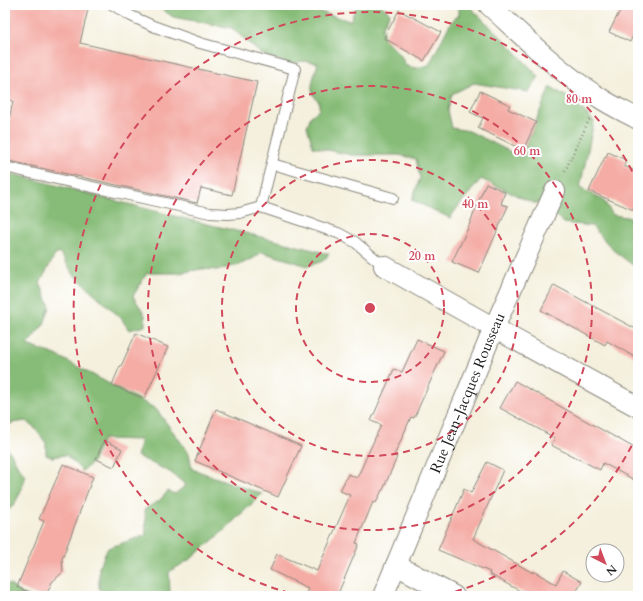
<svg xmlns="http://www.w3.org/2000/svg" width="643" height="601" font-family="Cardo,serif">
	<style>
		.forest { fill: #86bc77; stroke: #516c4a }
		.building { fill: #f4aca5 }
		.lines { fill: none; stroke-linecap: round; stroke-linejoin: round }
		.lane-casing { stroke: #88867c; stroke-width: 12 }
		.street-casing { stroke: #88867c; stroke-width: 22 }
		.path { stroke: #88867c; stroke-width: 2.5; stroke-dasharray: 1 3; stroke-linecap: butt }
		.lane { stroke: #fff; stroke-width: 10 }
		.street { stroke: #fff; stroke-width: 20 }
		.ring { fill: none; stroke: #d1495b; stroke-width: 2; stroke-dasharray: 7 5 }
		.labels { text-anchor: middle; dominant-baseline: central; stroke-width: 4; stroke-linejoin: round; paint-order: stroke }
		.street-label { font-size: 15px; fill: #1c1c1c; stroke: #fff }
		.centre { fill: #d1495b; stroke: #fff; stroke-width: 2 }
		.ring-label { font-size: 12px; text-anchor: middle; font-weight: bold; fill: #d1495b; stroke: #fff; stroke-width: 4; stroke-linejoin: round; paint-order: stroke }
	</style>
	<rect width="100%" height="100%" fill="#fff"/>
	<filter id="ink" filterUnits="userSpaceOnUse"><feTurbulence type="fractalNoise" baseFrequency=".025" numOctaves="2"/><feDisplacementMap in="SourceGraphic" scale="8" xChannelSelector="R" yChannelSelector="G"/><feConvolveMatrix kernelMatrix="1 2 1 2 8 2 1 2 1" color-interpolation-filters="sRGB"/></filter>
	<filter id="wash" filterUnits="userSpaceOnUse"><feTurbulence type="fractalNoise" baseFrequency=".012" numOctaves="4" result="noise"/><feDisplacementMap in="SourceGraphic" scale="16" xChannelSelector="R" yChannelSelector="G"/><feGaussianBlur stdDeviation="0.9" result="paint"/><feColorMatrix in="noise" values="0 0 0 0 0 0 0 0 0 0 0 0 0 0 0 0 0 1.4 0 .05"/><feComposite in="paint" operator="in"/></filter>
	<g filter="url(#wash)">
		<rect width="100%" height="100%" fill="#f4f0dd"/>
		<!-- forest -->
		<path class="forest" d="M156,5H260L272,11L276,5H298L350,21L357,5H381L390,13L382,28L384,38L401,56L406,66L416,68L429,65L451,22L459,15V5H468L511,47L539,77L528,92L474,83L452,94L448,110L452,128L469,131L521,157L550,87L571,99L594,121L580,188L603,200L613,215L638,219V269L613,250L592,226L564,223L555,215L548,203H533L481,179L457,208L450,218L412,200L420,178L416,159L399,155H352L313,147L307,126L311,116L319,110V102C316,99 313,95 312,90C311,83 316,70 318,63L303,61L289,64L261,54L232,28L173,17Z
			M5,172L178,217L278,241L329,254L323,261L308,266L262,252L254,258L239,265L217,270L202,269L178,273H147L133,296L145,315V326L129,330L121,318L74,275L60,253L55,255L40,283L50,307L44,324L27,345L56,355L156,409L189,453L192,469L262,494L219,535L202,549L192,558L169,572L170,592L166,596H105L99,588V567L108,548L146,535L145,509L159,501L168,491L175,494L186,485L170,472L137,456L141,440L103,439L92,463L82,471L66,455L52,457L46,455V443L33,426L26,421L12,423L5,428Z
			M5,432L6,437V448L11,453L17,465L25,476C25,483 16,504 11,508C9,510 7,510 5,511Z
			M9,584L22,594L29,596H5V586Z"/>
		<g id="blocks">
			<!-- building -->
			<path class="building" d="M5,5H89L80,43L257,82L232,195L201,188L197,203L5,160V138L13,101L5,99Z
				M623,5H638V25L630,42L609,32Z
				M399,10L441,32L424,61L384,38Z
				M480,91L510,105L508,109L536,122L523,150L478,128L483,118L470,112Z
				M608,152L626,160L624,166L638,172V212L589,191L605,157H606Z
				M486,183L505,192L501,204L508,206L479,273L452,262L468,228Z
				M554,285L638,330V359L607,341L605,345L541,310Z
				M136,333L168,347L144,399L112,385L120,366H121Z
				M417,339L444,351L414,418L411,417L394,456L397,457L383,490H382L376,503L373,502L356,543L359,544L337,596H305L308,588L270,570L277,554L317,571L350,495L340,491L348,474L357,478L381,425L371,421L394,369L402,372Z
				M515,381L638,450V482L603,463L600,470L551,445L555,438L500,408Z
				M216,409L301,446L278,497L195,461Z
				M104,440L122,449L114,467L96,459Z
				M487,462L503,470L473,539L533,573V571L556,584L563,571L582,582L575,594L579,596H529L489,574L490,572L438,550L464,489L471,493Z
				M63,464L93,477L62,559L63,572L52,582L46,596H39L17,587L44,521L39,519Z"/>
		</g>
	</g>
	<g filter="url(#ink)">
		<use href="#blocks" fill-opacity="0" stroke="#88867c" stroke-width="1"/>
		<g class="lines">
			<defs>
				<path id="lane" d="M113,5L131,16L153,26L200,43L295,69L261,207L338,233L355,242L384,266
					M272,164L393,198
					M5,167L52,178L210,213L228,214L240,213L261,207"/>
				<g id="street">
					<path d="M489,5C524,37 560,73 600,98C612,106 625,112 638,119"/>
					<path d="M384,266L494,328L638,407"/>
					<path d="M396,565L454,596"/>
					<path id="s1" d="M383,596L396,565L494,328L555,191"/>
				</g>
			</defs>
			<!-- lane casing -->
			<use href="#lane" class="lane-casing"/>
			<!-- street casing -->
			<use href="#street" class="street-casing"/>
			<!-- path -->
			<path class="path" d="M565,171L590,118"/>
			<!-- lane -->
			<use href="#lane" class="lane"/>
			<!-- street -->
			<use href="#street" class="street"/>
		</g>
	</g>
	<!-- distance rings -->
	<g class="ring">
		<circle cx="370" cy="308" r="74"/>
		<circle cx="370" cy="308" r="148"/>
		<circle cx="370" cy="308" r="222"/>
		<path d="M637 435A296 296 0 0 1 439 596M301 596A296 296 0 1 1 637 181"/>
	</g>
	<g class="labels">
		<!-- street labels -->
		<g class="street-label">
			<text stroke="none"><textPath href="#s1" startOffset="220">Rue Jean-Jacques Rousseau</textPath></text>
		</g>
	</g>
	<circle cx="370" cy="308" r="6" class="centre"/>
	<g class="ring-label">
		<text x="579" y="103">80 m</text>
		<text x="527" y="155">60 m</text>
		<text x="475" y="208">40 m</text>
		<text x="422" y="260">20 m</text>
	</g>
	<!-- margin -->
	<rect width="643" height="601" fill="none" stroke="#fff" stroke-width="20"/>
	<!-- north arrow -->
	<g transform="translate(605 563) rotate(138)"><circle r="19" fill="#ffffff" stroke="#a4a4a4"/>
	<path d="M0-3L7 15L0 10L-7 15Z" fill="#d1495b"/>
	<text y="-6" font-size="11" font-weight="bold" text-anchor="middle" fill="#1c1c1c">N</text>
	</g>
</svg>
